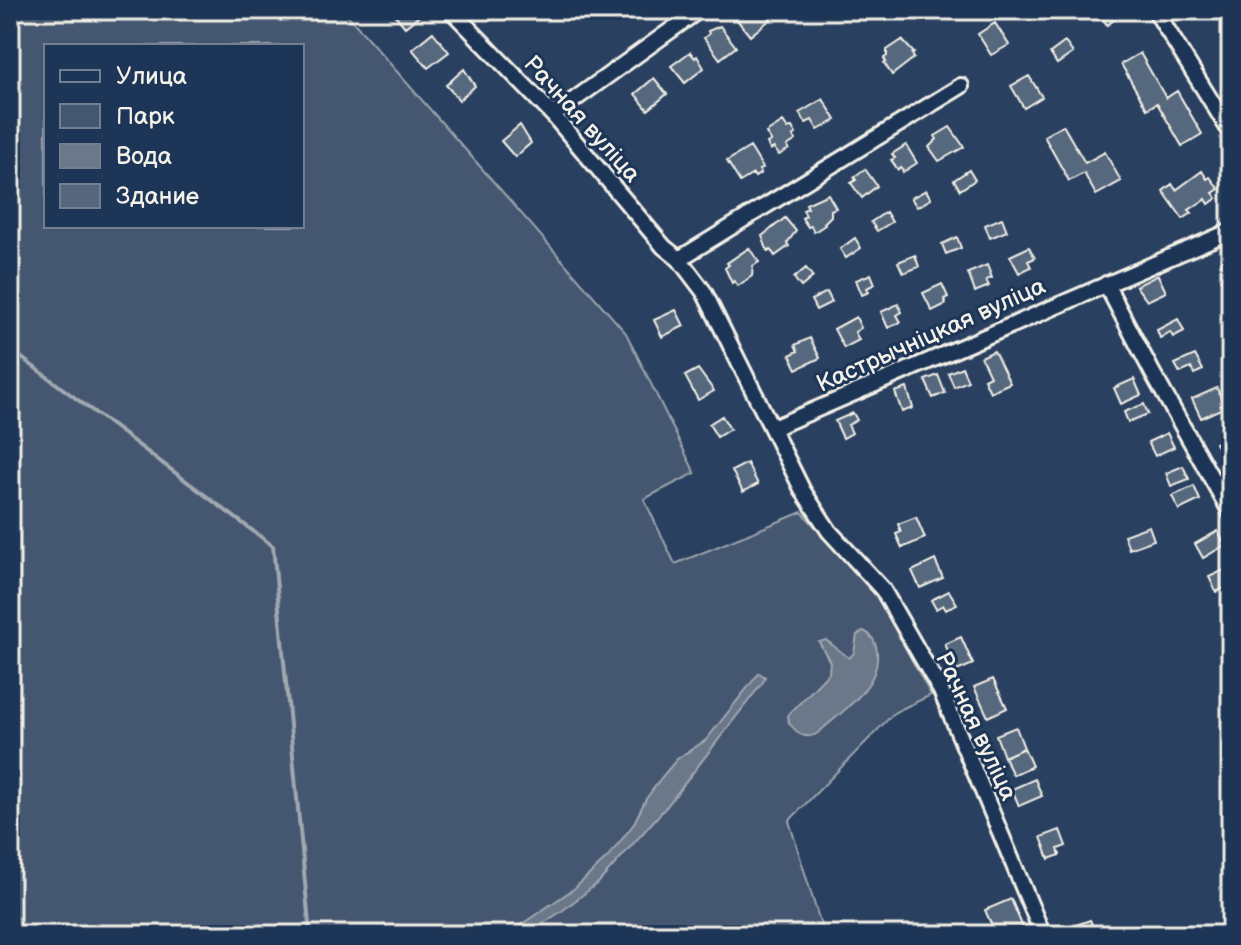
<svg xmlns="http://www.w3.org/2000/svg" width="1241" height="945" font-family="'Balsamiq Sans',sans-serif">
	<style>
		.green { fill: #445771; stroke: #9ca4ac; stroke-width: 2; fill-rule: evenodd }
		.water { fill: #6a788a; stroke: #a1a8b0; stroke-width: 2 }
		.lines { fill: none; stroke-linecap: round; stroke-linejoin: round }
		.stream { stroke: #a1a8b0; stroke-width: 4 }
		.building { fill: #56677d; stroke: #f4f1e8; stroke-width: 2 }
		.street-casing { stroke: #f4f1e8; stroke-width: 20 }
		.street { stroke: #1d3557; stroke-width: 14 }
		.labels { text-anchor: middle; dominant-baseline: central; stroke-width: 6; stroke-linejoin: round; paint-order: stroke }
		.street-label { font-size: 24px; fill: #f4f1e8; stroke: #1d3557 }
	</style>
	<rect width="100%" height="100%" fill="#2a4060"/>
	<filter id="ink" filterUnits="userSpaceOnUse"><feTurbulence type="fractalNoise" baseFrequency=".0125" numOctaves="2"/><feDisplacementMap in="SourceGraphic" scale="16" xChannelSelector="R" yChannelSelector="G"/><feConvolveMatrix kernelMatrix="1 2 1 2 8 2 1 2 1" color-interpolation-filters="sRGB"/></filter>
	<g filter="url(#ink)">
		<!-- green -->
		<path class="green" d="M10,10H343L626,333L695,473L644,499L675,564L802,512L877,596L931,695L895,712L789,821L824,935H10ZM46,46H302V226H46Z"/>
		<!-- water -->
		<path class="water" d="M864,631C872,635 876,642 877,652C881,687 841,712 818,733C806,741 797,733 789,723L788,715L829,673L830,662L819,642L826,640L849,658L854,653L857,635Z
			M759,673L765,677L763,682L667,806L599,882L562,911L525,935H506L575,888L608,857L633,825L646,799L661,778L677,759L706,740Z"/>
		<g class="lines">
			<!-- stream -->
			<path class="stream" d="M10,349L273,546L310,935"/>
		</g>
		<!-- building -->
		<path class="building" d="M391,10H415L419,16L405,27Z
			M736,10H763L771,19L750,36L733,15Z
			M1097,10H1122L1124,13L1107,25Z
			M995,23L1009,45L991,55L978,34Z
			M720,26L736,47L720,59L704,38L709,34L708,31Z
			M433,32L449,52L428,68L412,49Z
			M902,40L914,53L912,54L914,58L892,75L884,63L886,62L884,58L887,56V50Z
			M1065,42L1073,53L1057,64L1050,53Z
			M690,52L695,58L697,56L704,68L685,83L671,66Z
			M1140,53L1166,98L1177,91L1202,134L1182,146L1157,103L1147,109L1121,64Z
			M464,69L475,86L459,100L446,85Z
			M1029,76L1042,97L1024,108L1011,86Z
			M654,78L667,94L648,110L635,94Z
			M823,99L836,120L818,130L812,120L806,123L799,113Z
			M783,122L788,129L792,127L796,134L793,136L796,140L787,146L789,149L779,155L774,148L770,150L767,143L771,141L766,133Z
			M520,125L531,143L515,157L501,141Z
			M1063,125L1085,163L1105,152L1121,181L1096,195L1084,173L1069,181L1044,136Z
			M950,127L964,147L939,161L929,147L937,139L935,136Z
			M906,145L917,163L903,172L901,168L898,170L891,160L895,158L892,154Z
			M750,147L763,168L759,170L761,173L755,177L753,174L740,182L727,161Z
			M865,169L877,186L862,198L851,183L856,180L854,177Z
			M969,170L975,180L960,190L954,180Z
			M1202,171L1207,179L1210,177L1219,189L1213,193L1217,198L1209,204L1206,199L1189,210L1192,213L1183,219L1163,191L1172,184L1176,190Z
			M926,190L931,199L917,207L911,198Z
			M828,194L836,208L831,210V216L824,223L825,225L814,232L811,226L808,227L802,218L806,216L803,210L808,208L806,204Z
			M886,212L892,222L877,231L871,222Z
			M785,218L796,231L787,243L789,246L775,256L771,250L768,252L762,236Z
			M1002,218L1007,231L990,238L985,225Z
			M957,237L961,248L946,254L942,244Z
			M855,238L861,248L846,258L840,249Z
			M1029,247L1035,258L1028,261L1031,267L1019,273L1010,256Z
			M749,248L759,262L753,266L752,276L738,286L734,281L732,283L725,268L729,265L727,263Z
			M915,255L919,267L903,273L898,262Z
			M987,265L992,278L986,280L989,286L975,292L968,273Z
			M806,268L813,277L801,287L794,278Z
			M871,274L875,284L867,288L869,292L862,295L856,280Z
			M1158,275L1166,292L1147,301L1136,286Z
			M942,284L948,297L944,299L946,304L932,311L923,293Z
			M827,292L832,302L816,310L811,300Z
			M898,304L902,312L897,315L901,322L888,328L881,312Z
			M676,310L684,326L662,337L654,320Z
			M856,317L861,328L855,332L859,340L844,348L834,329Z
			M1178,319L1184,331L1173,337L1170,332L1160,338L1157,330Z
			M810,338L820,358L797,369L790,355L798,351L795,345Z
			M994,351L1010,383L990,392L984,379L990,376L981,357Z
			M1195,355L1203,370L1194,374L1191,368L1180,373L1175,364Z
			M962,367L968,381L954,387L948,373Z
			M698,369L714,391L698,400L685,376Z
			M938,375L945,393L933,398L925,380Z
			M1134,379L1141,395L1121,404L1114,388Z
			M907,388L913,408L902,412L895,392Z
			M1217,388L1225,407L1201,418L1192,399Z
			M1144,404L1148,414L1128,422L1124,412Z
			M853,413L857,420L848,425L852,433L843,438L835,421Z
			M722,416L730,429L717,437L709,424Z
			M1231,429V450L1222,455L1215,443L1225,437L1223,433Z
			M1167,433L1174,447L1155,456L1148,442Z
			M747,463L758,484L743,492L732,471Z
			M1183,466L1189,479L1171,486L1166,473Z
			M1194,486L1200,500L1179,510L1172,496Z
			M916,517L925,538L902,548L896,534L901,532L898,524Z
			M1149,526L1154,540L1129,549L1124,535Z
			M1218,531L1225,545L1203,558L1195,544Z
			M935,560L943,578L920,588L912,571Z
			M1231,567V585L1216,592L1209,577Z
			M949,591L957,604L946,610L943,605L936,609L931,600Z
			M961,637L973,664L957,671L945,644Z
			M993,679L1007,708L988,717L974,687Z
			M1016,727L1024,748L1004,757L996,735Z
			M1024,748L1032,766L1013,775L1004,757Z
			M1035,779L1042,796L1019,806L1012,789Z
			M1060,830L1066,846L1058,849L1060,855L1049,859L1041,837Z
			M1011,899L1024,930L1012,935H996L985,910Z
			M1090,920L1096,933L1081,935L1076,925Z"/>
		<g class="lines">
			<defs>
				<path id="street" d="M451,10L553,115L664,247L679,259L704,292L803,491L829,531L883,590L941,691L1043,935
					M1155,10L1231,133
					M553,115L699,10
					M679,259L961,86
					M1106,284L1152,372L1231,513
					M773,428L1231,231"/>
			</defs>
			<!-- street casing -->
			<use href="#street" class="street-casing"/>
			<!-- street -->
			<use href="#street" class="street"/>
		</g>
	</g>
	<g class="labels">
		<!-- street labels -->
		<g class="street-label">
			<text transform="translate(582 119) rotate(48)">Рачная вуліца</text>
			<text transform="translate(931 335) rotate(-24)">Кастрычніцкая вуліца</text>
			<text transform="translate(976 726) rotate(65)">Рачная вуліца</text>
		</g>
	</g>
	<!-- margin -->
	<rect width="1241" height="945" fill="none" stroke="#1d3557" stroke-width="40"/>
	<rect x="20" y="20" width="1201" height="905" fill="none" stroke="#f4f1e8" stroke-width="3" filter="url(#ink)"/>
	<!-- legend -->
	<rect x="44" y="44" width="260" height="184" fill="#1d3557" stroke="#738091" stroke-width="2"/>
	<rect x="60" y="70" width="40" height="12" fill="#1d3557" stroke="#738091" stroke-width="2"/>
	<text x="116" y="84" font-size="24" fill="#f4f1e8">Улица</text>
	<rect x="60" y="104" width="40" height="24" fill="#445771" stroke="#738091" stroke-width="2"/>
	<text x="116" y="124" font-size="24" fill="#f4f1e8">Парк</text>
	<rect x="60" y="144" width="40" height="24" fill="#6a788a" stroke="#738091" stroke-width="2"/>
	<text x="116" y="164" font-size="24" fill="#f4f1e8">Вода</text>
	<rect x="60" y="184" width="40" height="24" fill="#56677d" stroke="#738091" stroke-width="2"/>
	<text x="116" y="204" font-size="24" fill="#f4f1e8">Здание</text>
</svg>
